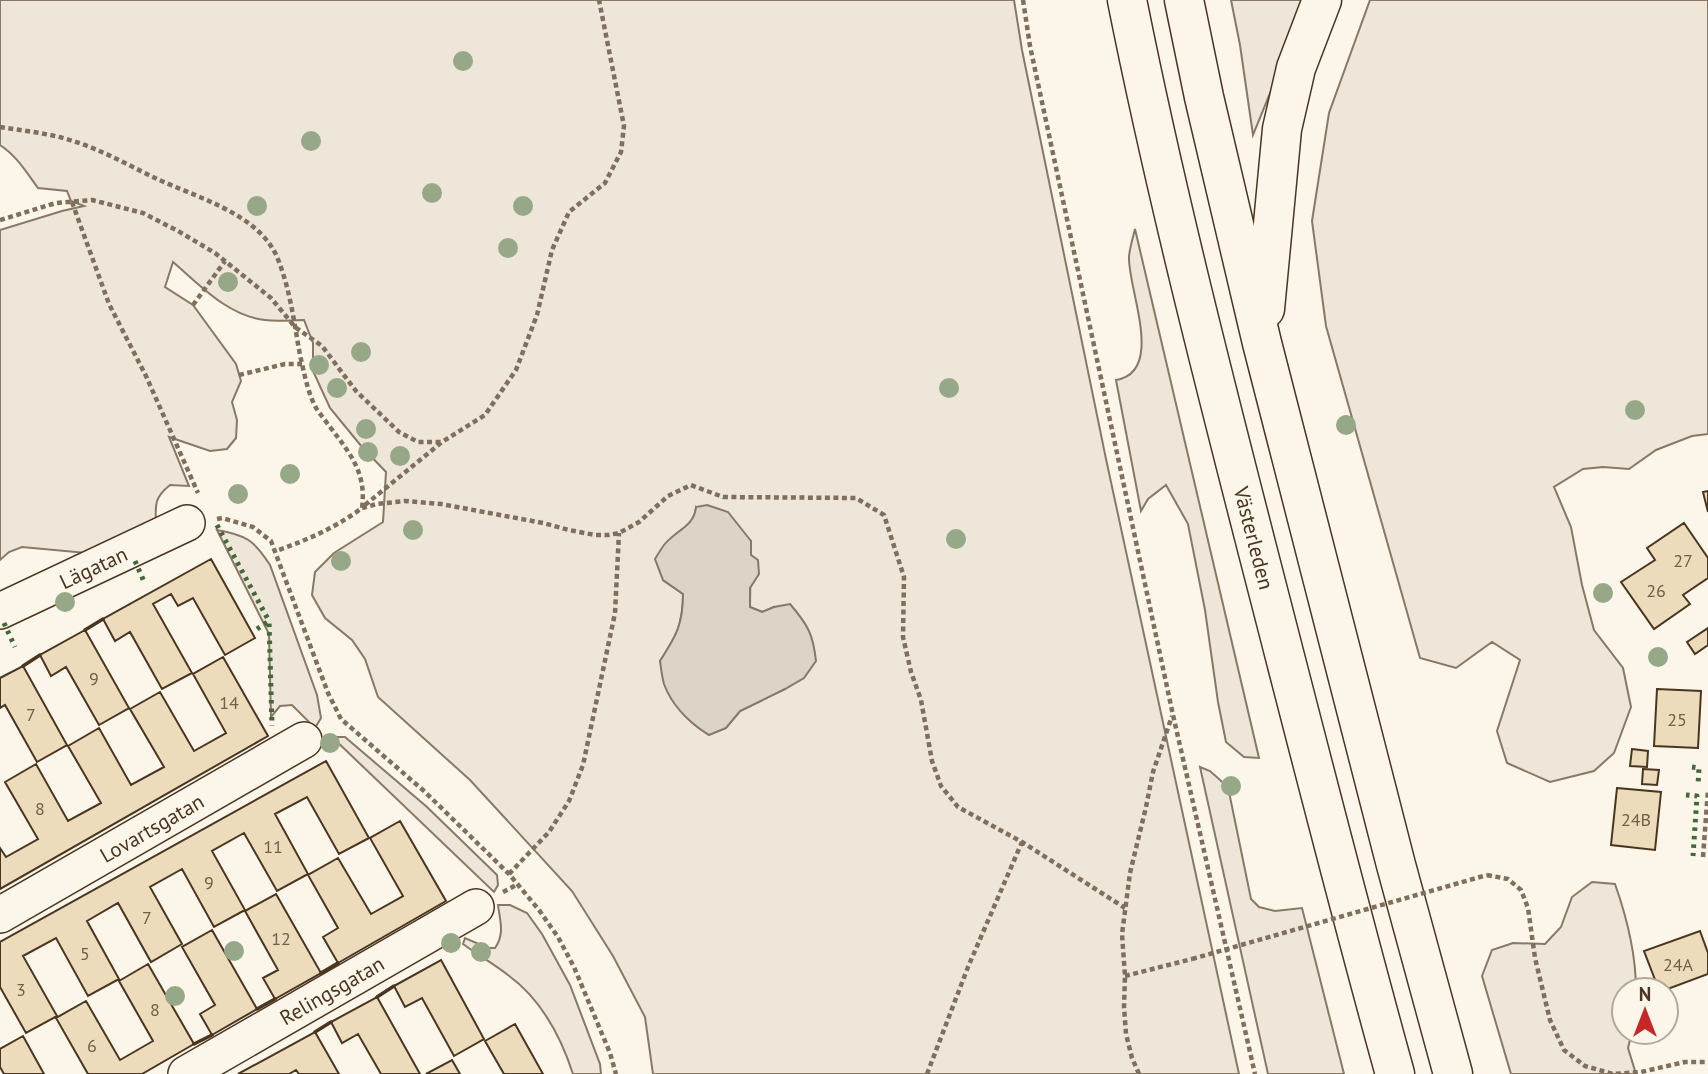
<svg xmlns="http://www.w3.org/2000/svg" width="1708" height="1074" font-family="'PT Sans',sans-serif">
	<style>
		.green { fill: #ede6d9; stroke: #887966; stroke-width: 2; fill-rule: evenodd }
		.water { fill: #dcd4c6; stroke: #887966; stroke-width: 2 }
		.building { fill: #ecdcbc; stroke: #4a3520; stroke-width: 2 }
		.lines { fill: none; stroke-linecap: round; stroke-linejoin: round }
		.minor-casing { stroke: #4a3520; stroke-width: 38 }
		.highway-casing { stroke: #4a3520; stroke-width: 41 }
		.path { stroke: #7f6f5c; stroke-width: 4.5; stroke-dasharray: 5 3.5; stroke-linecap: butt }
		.minor { stroke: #fbf6e9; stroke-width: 35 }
		.highway { stroke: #fbf6e9; stroke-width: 38 }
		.path-bridge { stroke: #7f6f5c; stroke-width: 4.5; stroke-dasharray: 5 3.5; stroke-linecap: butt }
		.hedge { stroke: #436837; stroke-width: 5; stroke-dasharray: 3.5 5; stroke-linecap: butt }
		.wall { stroke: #4a3520; stroke-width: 3.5 }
		.tree { fill: #96a887 }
		.labels { text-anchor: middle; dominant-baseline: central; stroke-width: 5; stroke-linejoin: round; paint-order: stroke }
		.number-label { font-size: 18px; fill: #725f47 }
		.street-label { font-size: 21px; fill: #4a3520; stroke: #fbf6e9 }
	</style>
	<rect width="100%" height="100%" fill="#fbf6e9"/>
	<!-- green -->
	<path class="green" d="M0,0H1014L1022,50L1106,459L1239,1074H653L645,1017L613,956L572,891L470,780L378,697L365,659L352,640L325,618L312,595L315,572L334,553L383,522L386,472L362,447L330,408L313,371V343L304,320C292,320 278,322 265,320C228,316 200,285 173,262L165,287L193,305L236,364L241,381L232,402L237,420L236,438L227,449L210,451L169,437L189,486L170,485C155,497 155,504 156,522L108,555L22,547L9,552L0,560V230L62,211L84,206L71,201L67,191L38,188C27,173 16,155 0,145ZM696,507L751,541L750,607L762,612L774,607L785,689L740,711L726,728L709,735C675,714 673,697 660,661C676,636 683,625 683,594L663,580L676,534L688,525L695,517Z
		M1231,0H1308L1253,135L1240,45Z
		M1370,0H1708V434L1692,436L1656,450L1629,469L1603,467L1583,469L1554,487L1571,527L1582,585L1594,630L1623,668L1631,707L1614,753L1594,771L1550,782L1507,763L1497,731L1520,660L1492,642L1456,668L1420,658L1326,326L1312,221L1329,113Z
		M1135,229L1259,758L1244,757L1226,742L1218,702L1205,610L1188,524L1166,485L1148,499L1141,511L1116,380C1166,372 1127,287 1129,256C1130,247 1133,237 1135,229Z
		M217,530C246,535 254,540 270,565L317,695L321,718L315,728L292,705L280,706L271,717L269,634Z
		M332,737H345L427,807L497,875L498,885L494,892Z
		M1200,767L1210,771L1228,787L1251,899L1259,907L1275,911L1302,908L1344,1074H1268Z
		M1592,882L1615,884C1627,918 1636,954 1636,990H1624V1032H1632L1628,1048L1636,1074H1511L1482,976L1492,950L1513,943L1545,944L1561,927L1572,897Z
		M498,905H510L527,913L542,934L570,985L600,1064L601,1074H573C561,1037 541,999 508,975C494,964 478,955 463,944L465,938L488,948H495C505,934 500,921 498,905Z"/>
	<!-- water -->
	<path class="water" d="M707,505L728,512L751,541V555L758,560L759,574L750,588V607L762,612L774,607L790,604C808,625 813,634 816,661L804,678L785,689L740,711L726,728L709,735C690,723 672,706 664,684C662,677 661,668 660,661C676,636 683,625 683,594L663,580L655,559C658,554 661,549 664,545C676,530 694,527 696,507Z"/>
	<!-- building -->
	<path class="building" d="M1708,491V512L1703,492Z
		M1684,523L1708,558V578L1683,595L1690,604L1654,629L1621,582L1655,560L1647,548Z
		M211,559L255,638L225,655L193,598L178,606L171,594L153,604L192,673L162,689L130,632L115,641L103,619Z
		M1708,628V645L1695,654L1687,642Z
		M85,630L129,708L99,725L66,667L51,676L40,655Z
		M223,657L268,736L0,889V848L6,857L38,839L5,782L36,764L68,821L101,803L68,746L99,728L131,785L164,767L130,709L160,692L194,751L226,733L193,674Z
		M23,666L67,745L37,762L5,705L0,708V678Z
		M1657,689L1701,691L1698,748L1654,746Z
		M1632,749L1648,751L1647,767L1630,766Z
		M326,761L369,838L339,854L307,797L275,814L308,874L277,891L244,833L212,851L245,910L214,927L182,869L150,887L182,944L151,962L118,903L87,921L119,979L88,996L56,938L23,956L57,1016L26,1033L0,987V942Z
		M1643,769L1659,770L1657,785L1642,784Z
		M1617,788L1661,792L1655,850L1611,845Z
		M400,821L446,901L338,963L323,937L338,928L308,875L338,858L371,914L403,896L370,838Z
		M276,894L321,973L275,999L263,978L278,970L245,911Z
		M212,930L257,1009L212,1035L200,1014L215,1005L182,947Z
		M1700,931L1708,953V974L1665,990H1659L1644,951Z
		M441,960L484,1039L454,1056L422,998L405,1007L394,986Z
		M148,964L194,1044L142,1074H88L56,1018L86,1001L120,1060L153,1041L119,981Z
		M377,997L420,1074H381L358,1034L342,1043L331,1022Z
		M515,1024L543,1074H504L485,1041Z
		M315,1032L339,1074H299L296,1070L289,1074H238Z
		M23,1036L44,1074H4L0,1067V1049Z
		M452,1060L460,1074H426Z"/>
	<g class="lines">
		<defs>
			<g id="minor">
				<path id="s1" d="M0,611L187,523"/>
				<path id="s2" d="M0,915L304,740"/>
				<path id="s3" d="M186,1074L476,907"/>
			</g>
			<g id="highway">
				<path id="s4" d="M1127,0C1164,185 1211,369 1258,552C1303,726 1347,901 1395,1074"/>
				<path d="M1184,0L1204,97L1262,343L1396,865L1453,1074"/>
				<path d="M1265,309L1282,129L1296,68L1322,0"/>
			</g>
		</defs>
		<!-- minor casing -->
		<use href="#minor" class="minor-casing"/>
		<!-- highway casing -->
		<use href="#highway" class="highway-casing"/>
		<!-- path -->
		<path class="path" d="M1023,0L1030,46L1173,715L1255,1074
			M0,127C24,131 49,133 73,141C102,150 128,165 155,178C195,197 258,213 277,257C290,288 294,322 300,355C304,372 307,390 315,406C318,412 323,417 327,423C348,451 367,471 362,508C335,528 307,540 276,551
			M72,202L109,304L146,376L198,493
			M0,220L56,203L92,200L143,213L178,231L215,253L271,298L295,327L322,346L356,391L399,432L418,442H442
			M193,305L225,261
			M239,375L285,364H302
			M365,505L442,442L485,415L516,370L537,315L552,250L569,212L605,183L621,152L624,126L599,0
			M362,508L377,504L405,501L441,504L543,523L569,530L595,535H608L619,533L639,522L668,496L691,485L723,497L856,498L884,515L904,577L903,637L911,672L921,700L932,761L941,786L958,807L1022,842L1125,908
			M217,519L222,518L253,527L271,541L328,693L341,719L424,791L509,874L539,910L558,937L574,967L610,1053L616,1074
			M1703,857L1708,790
			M509,874L549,832L569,801L583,765L615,613L619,533
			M1487,875L1508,879L1521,890L1528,908L1535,958L1550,1020L1564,1050L1585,1066L1613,1074L1641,1072L1685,1062H1708
			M503,892L518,884
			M1125,976L1192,959
			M927,1074L968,967L1022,842
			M1139,1074L1132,1058L1126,1034L1124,1007L1125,976L1122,934L1130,873L1146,807L1153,772L1172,716"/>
		<!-- minor -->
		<use href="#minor" class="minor"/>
		<!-- highway -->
		<use href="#highway" class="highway"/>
		<!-- path-bridge -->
		<path class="path-bridge" d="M1192,959L1487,875"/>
		<!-- hedge -->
		<path class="hedge" d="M217,525L269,621
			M135,561L145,584
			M4,623L15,647
			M257,629L269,621L272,726
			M1692,767L1699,768L1698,786
			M1686,795L1697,796L1693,856"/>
		<!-- wall -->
		<path class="wall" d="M85,630L103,619
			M23,666L40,655
			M321,973L338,963
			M377,997L394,986
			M257,1009L275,999
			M315,1032L331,1022
			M194,1044L212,1035"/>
	</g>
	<!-- trees -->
	<g class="tree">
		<circle cx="463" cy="61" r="10"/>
		<circle cx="311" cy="141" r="10"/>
		<circle cx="432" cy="193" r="10"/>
		<circle cx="257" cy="206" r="10"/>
		<circle cx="523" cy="206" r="10"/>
		<circle cx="508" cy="248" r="10"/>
		<circle cx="228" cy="282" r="10"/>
		<circle cx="361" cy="352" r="10"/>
		<circle cx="319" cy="365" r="10"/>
		<circle cx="337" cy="388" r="10"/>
		<circle cx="949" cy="388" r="10"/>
		<circle cx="1635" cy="410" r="10"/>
		<circle cx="1346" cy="425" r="10"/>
		<circle cx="366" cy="429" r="10"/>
		<circle cx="368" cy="452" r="10"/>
		<circle cx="400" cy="456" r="10"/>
		<circle cx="290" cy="474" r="10"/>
		<circle cx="238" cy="494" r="10"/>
		<circle cx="413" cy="530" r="10"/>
		<circle cx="956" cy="539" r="10"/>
		<circle cx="341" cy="561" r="10"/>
		<circle cx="1603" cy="593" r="10"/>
		<circle cx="65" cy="602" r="10"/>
		<circle cx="1658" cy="657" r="10"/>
		<circle cx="330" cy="743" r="10"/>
		<circle cx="1231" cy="786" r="10"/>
		<circle cx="451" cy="943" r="10"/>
		<circle cx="234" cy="951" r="10"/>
		<circle cx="481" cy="952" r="10"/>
		<circle cx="175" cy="996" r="10"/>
	</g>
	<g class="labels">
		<!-- number labels -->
		<g class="number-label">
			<text x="1683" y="560">27</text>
			<text x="1656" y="590">26</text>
			<text x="94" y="678">9</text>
			<text x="229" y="702">14</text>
			<text x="31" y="714">7</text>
			<text x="1677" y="719">25</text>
			<text x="40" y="808">8</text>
			<text x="1636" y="819">24B</text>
			<text x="273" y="846">11</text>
			<text x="209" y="882">9</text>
			<text x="147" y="917">7</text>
			<text x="281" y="938">12</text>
			<text x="85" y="953">5</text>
			<text x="1678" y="964">24A</text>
			<text x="21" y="989">3</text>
			<text x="155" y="1009">8</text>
			<text x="92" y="1045">6</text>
		</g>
		<!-- street labels -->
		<g class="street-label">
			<text stroke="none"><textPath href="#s4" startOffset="553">Västerleden</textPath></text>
			<text stroke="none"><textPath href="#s1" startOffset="103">Lägatan</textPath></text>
			<text stroke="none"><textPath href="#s2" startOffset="175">Lovartsgatan</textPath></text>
			<text stroke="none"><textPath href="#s3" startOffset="168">Relingsgatan</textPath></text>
		</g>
	</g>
	<!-- north arrow -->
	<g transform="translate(1645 1011)"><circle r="33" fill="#fbf6e9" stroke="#b4a999" stroke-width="2"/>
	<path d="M0-5L12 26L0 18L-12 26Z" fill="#c62828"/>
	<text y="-10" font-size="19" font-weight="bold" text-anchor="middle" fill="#4a3520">N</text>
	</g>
</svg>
